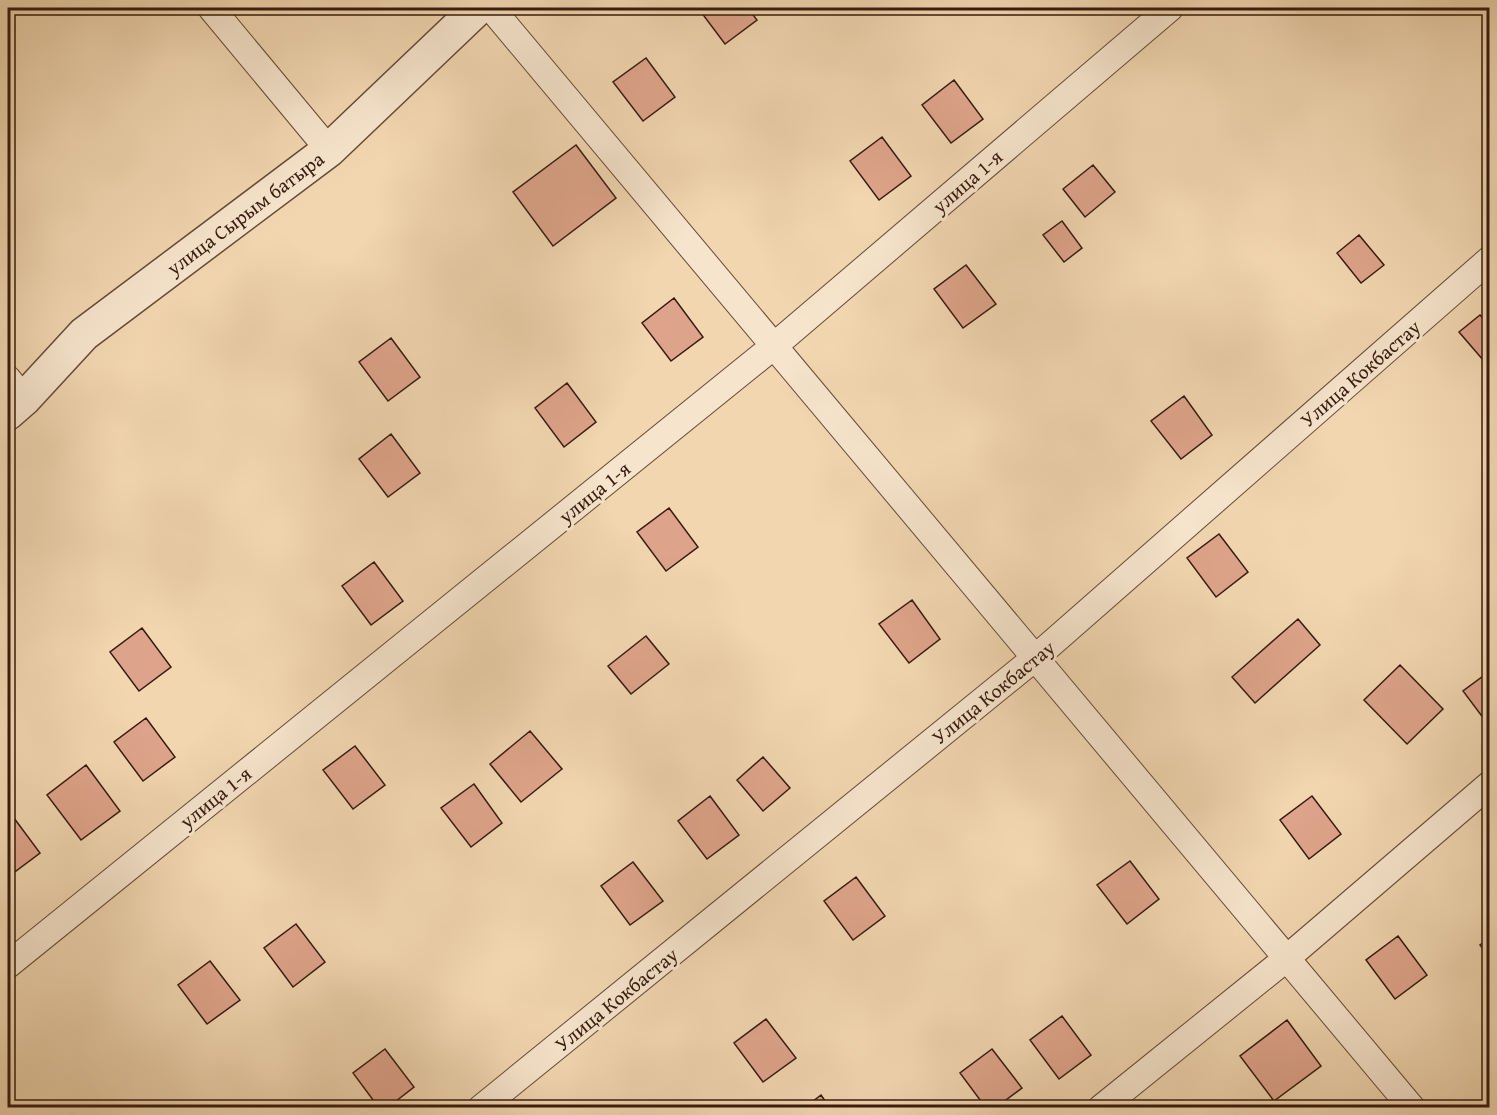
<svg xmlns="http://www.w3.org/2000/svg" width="1497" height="1115" font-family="'Gentium Book Plus',serif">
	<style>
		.building { fill: #dea48b; stroke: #371b0f; stroke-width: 1.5 }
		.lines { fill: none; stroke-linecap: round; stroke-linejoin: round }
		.minor-casing { stroke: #664a37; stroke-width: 28 }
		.tertiary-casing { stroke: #664a37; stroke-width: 36 }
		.minor { stroke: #f6e4cc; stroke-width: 26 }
		.tertiary { stroke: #f6e4cc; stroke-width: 33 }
		.labels { text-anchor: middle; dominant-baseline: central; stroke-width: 6; stroke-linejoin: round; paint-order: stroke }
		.street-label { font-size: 20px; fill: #371b0f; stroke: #f6e4cc }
	</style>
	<rect width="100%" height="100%" fill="#f1d6b0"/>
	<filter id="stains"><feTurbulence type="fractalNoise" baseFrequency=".00333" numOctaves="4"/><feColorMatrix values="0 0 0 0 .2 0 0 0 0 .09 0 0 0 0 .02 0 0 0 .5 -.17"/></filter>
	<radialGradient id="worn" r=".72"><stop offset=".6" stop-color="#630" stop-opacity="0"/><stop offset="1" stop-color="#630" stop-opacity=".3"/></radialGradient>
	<!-- building -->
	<path class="building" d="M698,8H748L757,20L725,44Z
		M646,58L675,97L643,121L613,82Z
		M954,80L983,119L951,143L922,105Z
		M882,137L911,176L879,200L850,161Z
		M576,145L616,198L553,246L513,192Z
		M1093,165L1115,192L1085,217L1063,189Z
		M1062,221L1082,248L1064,262L1043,235Z
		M1359,235L1384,265L1361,283L1337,253Z
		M966,265L996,304L963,328L934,289Z
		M674,298L703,337L671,361L642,323Z
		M1480,315L1490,326V368L1459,332Z
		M391,338L420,377L388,401L359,362Z
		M567,383L596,422L564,447L535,408Z
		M1184,396L1212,435L1181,459L1151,421Z
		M391,434L420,473L388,497L359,459Z
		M669,508L698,547L666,571L637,532Z
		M1219,534L1248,572L1216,597L1187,558Z
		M374,562L403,601L371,625L342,586Z
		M912,600L940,639L909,663L879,624Z
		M1298,619L1320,645L1255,703L1232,677Z
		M142,628L171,667L139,691L110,652Z
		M646,636L669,664L631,694L608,666Z
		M1400,665L1443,709L1407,744L1364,700Z
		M1490,671V727L1463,691Z
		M146,718L175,757L143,781L114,742Z
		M530,731L562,769L521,802L490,764Z
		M355,746L385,785L353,809L323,770Z
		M763,757L790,788L763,811L737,780Z
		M86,765L120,811L81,840L47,795Z
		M474,784L502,823L471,847L441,808Z
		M710,796L739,835L707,859L678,821Z
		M1312,796L1341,834L1309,859L1280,820Z
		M11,814L40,853L8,877V816Z
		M1130,861L1159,899L1127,924L1097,885Z
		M633,862L663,901L630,925L601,886Z
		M856,877L885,916L853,940L824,901Z
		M296,924L325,962L293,987L264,948Z
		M1398,936L1427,975L1395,999L1366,960Z
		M1490,938V958L1480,945Z
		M210,961L240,1000L207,1024L178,985Z
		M1062,1016L1091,1055L1059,1079L1030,1040Z
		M766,1019L796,1058L763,1082L734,1043Z
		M1287,1020L1321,1066L1274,1101L1240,1056Z
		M385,1049L414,1087L387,1108H379L353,1073Z
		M992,1049L1022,1088L995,1108H986L960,1073Z
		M821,1095L830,1108H804Z"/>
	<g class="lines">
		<defs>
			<path id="minor" d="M211,8L329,150
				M491,8L1412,1108
				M8,379L24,399
				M8,965L774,346L1170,8
				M481,1108L1035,658L1490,259
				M1101,1108L1287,958L1490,784"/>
			<path id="tertiary" d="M8,413L24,399L84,334L329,150L478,8"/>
		</defs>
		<!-- minor casing -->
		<use href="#minor" class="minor-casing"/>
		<!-- tertiary casing -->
		<use href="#tertiary" class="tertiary-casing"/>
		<!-- minor -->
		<use href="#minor" class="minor"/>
		<!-- tertiary -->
		<use href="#tertiary" class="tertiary"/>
	</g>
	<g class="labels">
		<!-- street labels -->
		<g class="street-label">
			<text transform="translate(967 181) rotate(-41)">улица 1-я</text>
			<text transform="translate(245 213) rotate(-37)">улица Сырым батыра</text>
			<text transform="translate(1360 373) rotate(-41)">Улица Кокбастау</text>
			<text transform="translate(594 492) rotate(-39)">улица 1-я</text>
			<text transform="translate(993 692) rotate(-39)">Улица Кокбастау</text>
			<text transform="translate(215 797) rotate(-39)">улица 1-я</text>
			<text transform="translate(616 999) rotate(-39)">Улица Кокбастау</text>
		</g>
	</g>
	<!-- margin -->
	<rect width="1497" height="1115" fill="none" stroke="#f1d6b0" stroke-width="30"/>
	<rect x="9" y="9" width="1479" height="1097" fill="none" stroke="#371b0f" stroke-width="3"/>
	<rect x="15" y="15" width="1467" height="1085" fill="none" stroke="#371b0f" stroke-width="1.5"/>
	<rect width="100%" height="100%" filter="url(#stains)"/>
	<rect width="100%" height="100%" fill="url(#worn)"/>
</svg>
